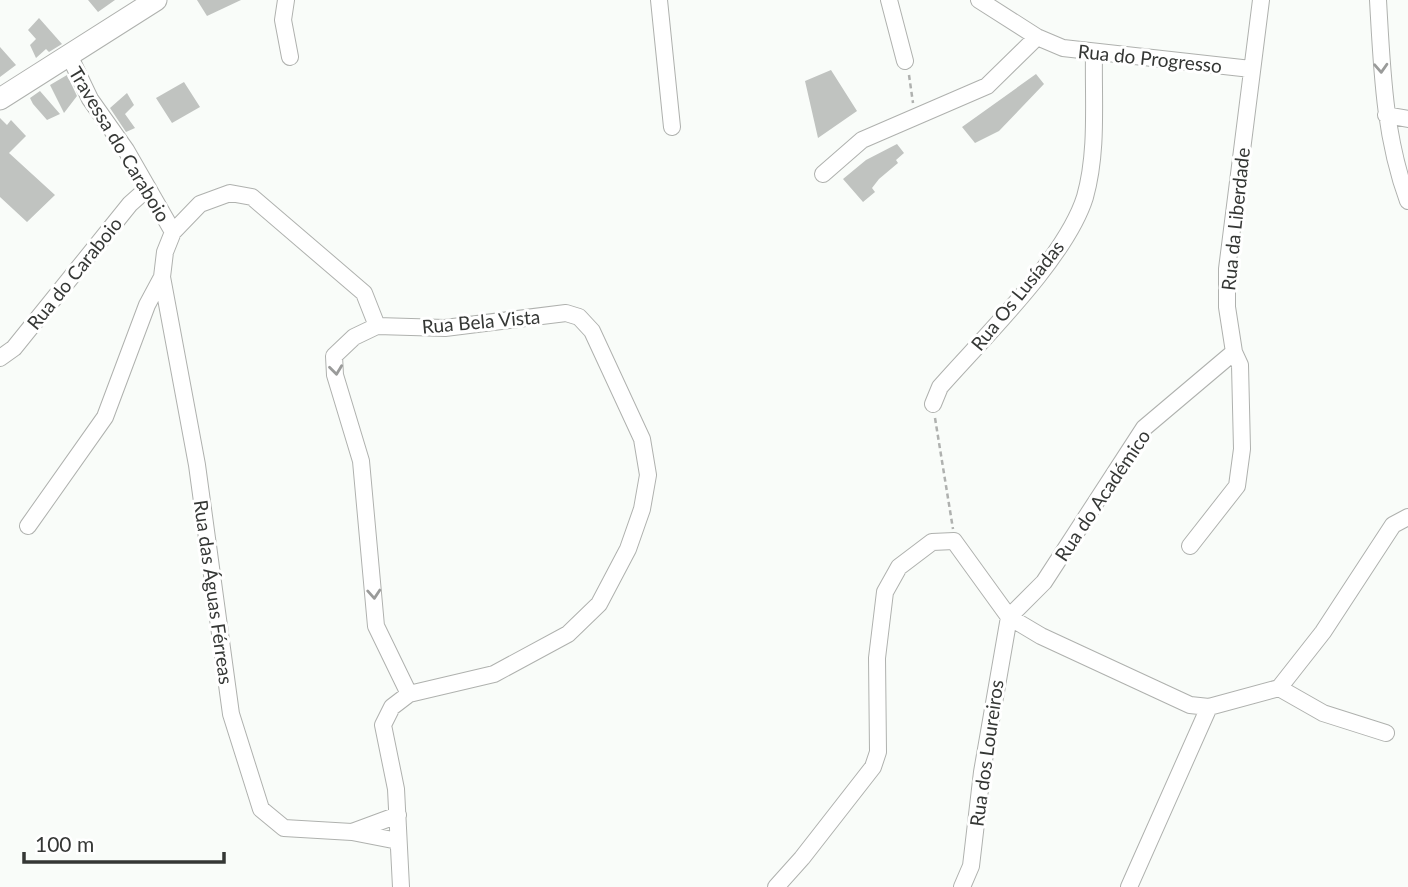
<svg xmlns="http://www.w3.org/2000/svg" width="1408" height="887" font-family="Lato,sans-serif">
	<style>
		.building { fill: #c0c3c0 }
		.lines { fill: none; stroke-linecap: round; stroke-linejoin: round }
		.street-casing { stroke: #afb1ae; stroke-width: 18 }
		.secondary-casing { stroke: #afb1ae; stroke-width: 23 }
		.path { stroke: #afb1af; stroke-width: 2.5; stroke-dasharray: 5 3.5; stroke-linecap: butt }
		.street { stroke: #fff; stroke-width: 16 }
		.secondary { stroke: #fff; stroke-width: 21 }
		.oneway { stroke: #9a9b9a }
		.labels { text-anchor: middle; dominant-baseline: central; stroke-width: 6; stroke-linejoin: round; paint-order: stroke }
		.street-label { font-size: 19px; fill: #353735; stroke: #fff }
	</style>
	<rect width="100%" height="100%" fill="#f9fcf9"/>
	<!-- building -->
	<path class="building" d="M88,0H115L98,12Z
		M197,0H241L207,16Z
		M39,18L62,44L49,52L46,49L36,58L30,45L36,39L28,30Z
		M0,47L16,65L0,77Z
		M831,70L857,111L818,138L805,81Z
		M1036,74L1044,84L999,131L975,143L962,127Z
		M67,75L77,96L64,113L50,85Z
		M184,82L200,107L172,123L156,98Z
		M40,91L60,114L47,120L33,104L30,98Z
		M127,93L134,105L125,114L135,128L126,132L110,108Z
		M0,118L7,125L11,120L26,136L9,153L55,195L27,222L0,197Z
		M897,144L904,153L896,160L898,163L879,179L872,188L875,192L863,202L843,179L866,160Z"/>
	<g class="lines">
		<defs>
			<path id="street" d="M286,0L283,20L290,57
				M659,0L672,127
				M889,0L905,61
				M979,0L1037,37L1063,48L1251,69
				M1378,0C1382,69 1384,136 1408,201
				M69,55L90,99L126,150L173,232
				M1386,115L1408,119
				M823,174L862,140L987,86L1037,37
				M162,277L197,465L231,714L261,809L284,828L352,832L398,841
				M377,326L354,337L334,356L335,375L361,461L376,626L409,694
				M0,358L14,348L130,204L148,188
				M933,404L940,387C983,338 1066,258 1085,197C1098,151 1093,100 1094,53
				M28,526L105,417L147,305L162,277L165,252L173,232L200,204L230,193L252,197L364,293L377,326L445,328L566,313L579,317L592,331L642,439L648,475L642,509L628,549L599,604L568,634L494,674L409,694L392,707L383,725L396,789L401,887
				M1190,546L1237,486L1242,449L1240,365L1234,352L1227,307V269L1261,0
				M1009,617L1044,582L1144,428L1234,352
				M1279,688L1323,713L1386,733
				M352,832L398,815
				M776,887L802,858L873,767L878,752L877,658L885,592L899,567L932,542L954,541L1009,617L1041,636L1190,705L1209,707L1279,688L1323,632L1393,525L1408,517
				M962,887L971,866L982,772L1009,617
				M1129,887L1209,707"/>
			<path id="secondary" d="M0,99L156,0"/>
		</defs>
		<!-- street casing -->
		<use href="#street" class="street-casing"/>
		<!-- secondary casing -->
		<use href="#secondary" class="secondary-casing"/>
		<!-- path -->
		<path class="path" d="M909,75L913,103
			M935,418L953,529"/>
		<!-- street -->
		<use href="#street" class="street"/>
		<!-- secondary -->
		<use href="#secondary" class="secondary"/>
	</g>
	<!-- one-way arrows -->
	<defs><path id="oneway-chevron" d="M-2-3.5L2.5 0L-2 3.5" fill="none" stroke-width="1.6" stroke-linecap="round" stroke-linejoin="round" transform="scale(1.75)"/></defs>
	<g class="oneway">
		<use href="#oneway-chevron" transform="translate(1381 68) rotate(87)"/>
		<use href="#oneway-chevron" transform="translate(336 370) rotate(83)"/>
		<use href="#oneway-chevron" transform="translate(374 594) rotate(86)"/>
	</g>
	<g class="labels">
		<!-- street labels -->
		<g class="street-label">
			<text transform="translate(1150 58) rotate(6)">Rua do Progresso</text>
			<text transform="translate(120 144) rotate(59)">Travessa do Caraboio</text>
			<text transform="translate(1235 219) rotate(-84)">Rua da Liberdade</text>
			<text transform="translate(74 273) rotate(-51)">Rua do Caraboio</text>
			<text transform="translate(1017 295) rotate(-51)">Rua Os Lusíadas</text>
			<text transform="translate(481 321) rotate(-5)">Rua Bela Vista</text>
			<text transform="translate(1102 495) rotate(-56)">Rua do Académico</text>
			<text transform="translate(214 592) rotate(82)">Rua das Águas Férreas</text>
			<text transform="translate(986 753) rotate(-82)">Rua dos Loureiros</text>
		</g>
	</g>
	<!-- scale -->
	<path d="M24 852v10h200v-10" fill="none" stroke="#353735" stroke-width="3.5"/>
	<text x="35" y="852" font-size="21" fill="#353735" stroke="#ffffff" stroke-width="5" paint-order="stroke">100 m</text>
</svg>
